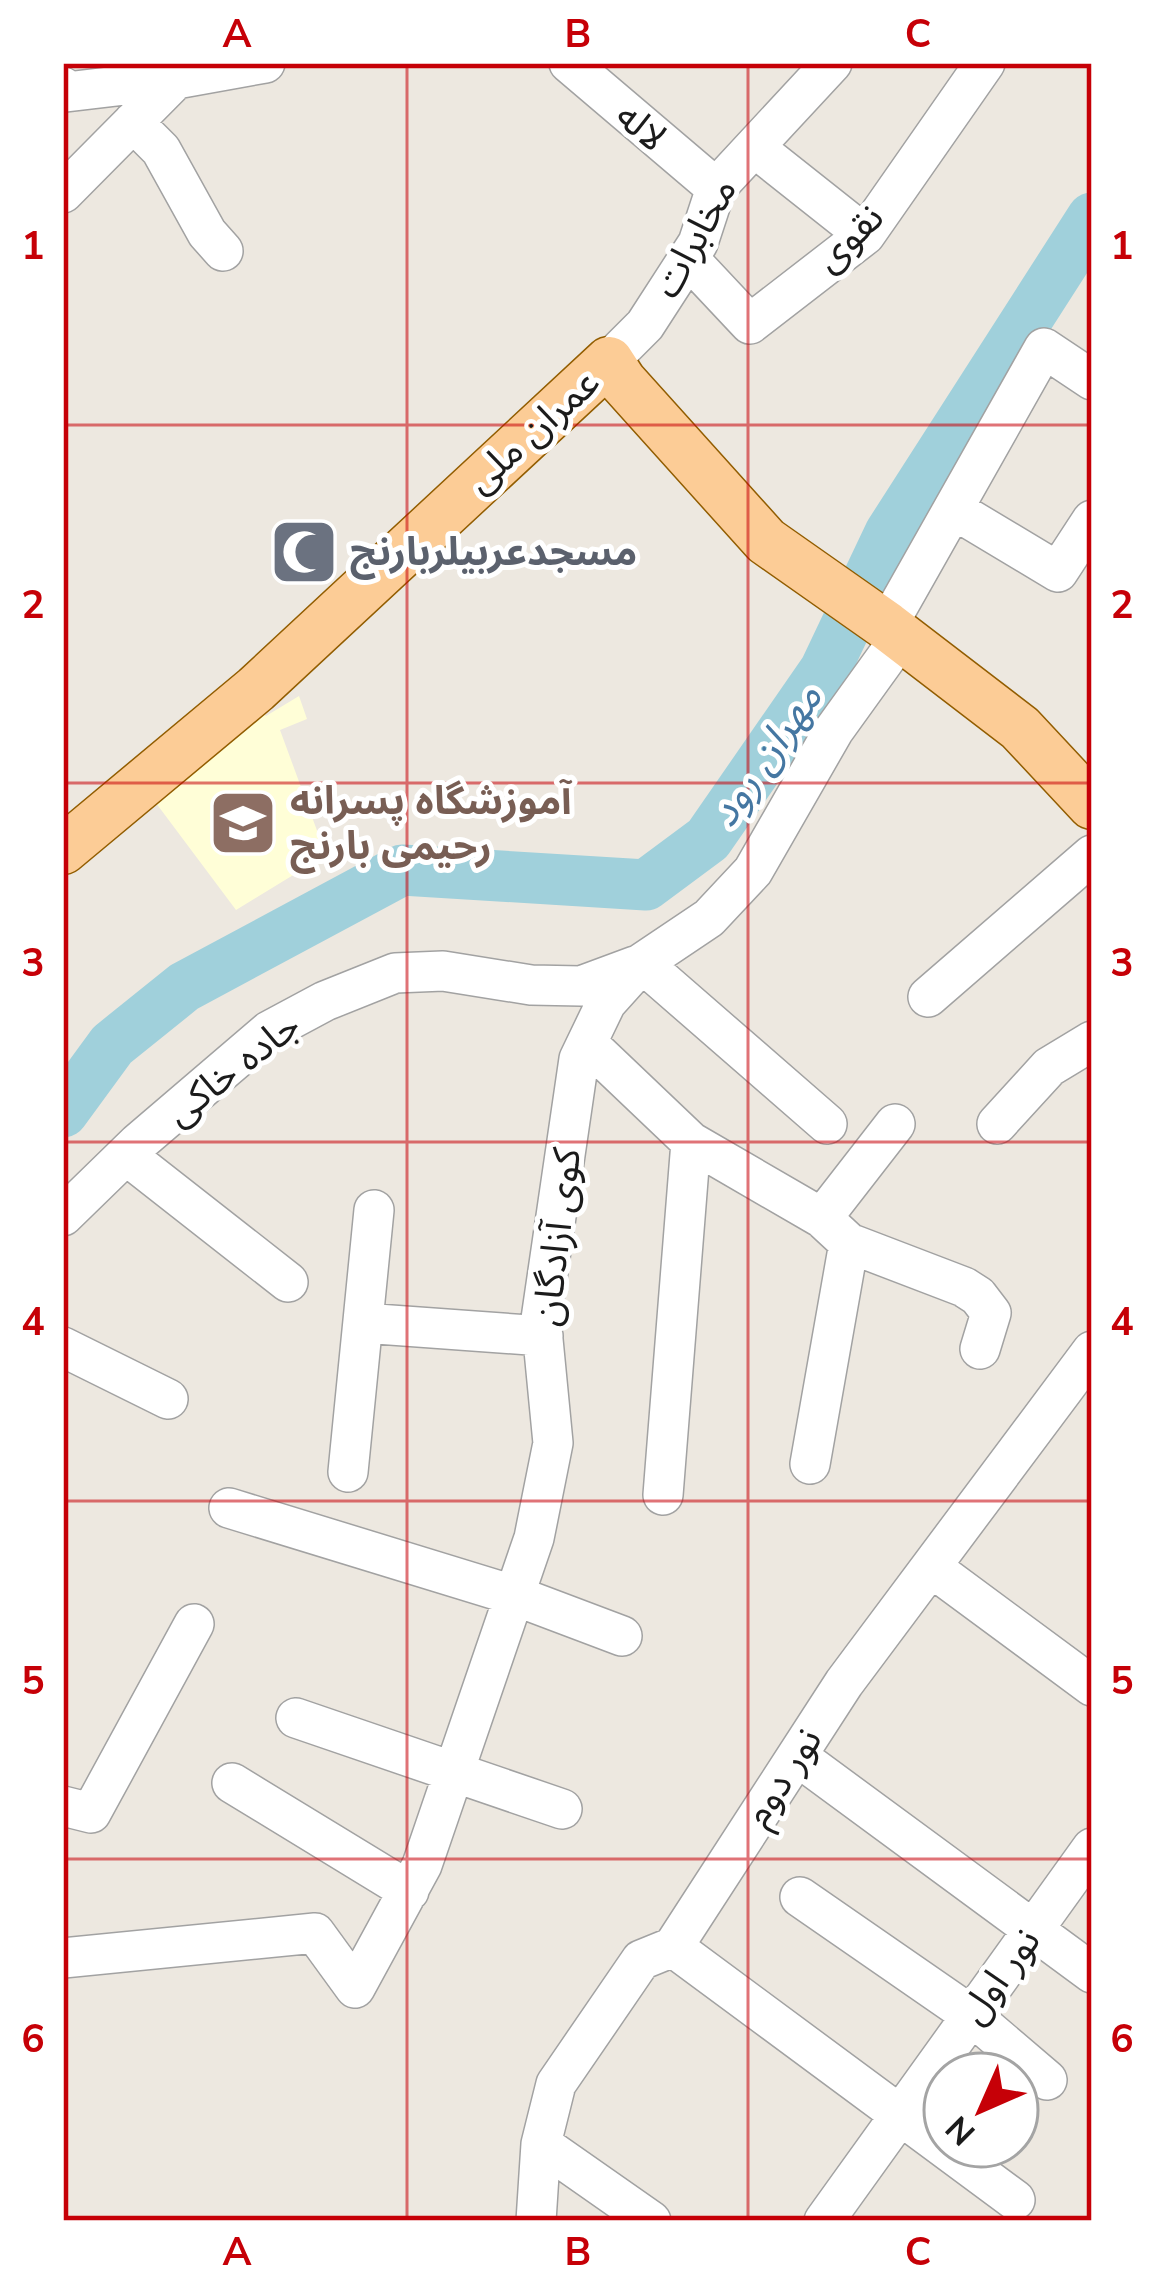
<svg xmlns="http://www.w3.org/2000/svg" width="1155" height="2284" font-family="'Nunito Sans','Noto Sans Arabic',sans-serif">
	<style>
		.education { fill: #fffed7 }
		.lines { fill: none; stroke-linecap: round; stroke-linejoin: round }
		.river { stroke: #a0d0db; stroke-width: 51 }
		.minor-casing { stroke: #a2a2a2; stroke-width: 42 }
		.major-casing { stroke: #925d00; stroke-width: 51 }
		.minor { stroke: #fff; stroke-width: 39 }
		.major { stroke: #fccc96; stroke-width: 48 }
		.grid { fill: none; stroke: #c60007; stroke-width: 3; stroke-opacity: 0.55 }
		.labels { text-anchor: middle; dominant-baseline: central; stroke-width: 10; stroke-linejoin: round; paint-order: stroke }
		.street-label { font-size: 39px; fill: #1b1b1b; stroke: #fff }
		.worship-label { font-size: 39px; font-weight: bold; fill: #5b616d; stroke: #fff; text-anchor: start }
		.education-label { font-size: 39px; font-weight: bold; fill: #785e54; stroke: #fff; text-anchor: start }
		.water-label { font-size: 42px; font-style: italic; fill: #4577a2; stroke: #fff }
		.neatline { fill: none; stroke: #c60007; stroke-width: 4.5 }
		.grid-label { font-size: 39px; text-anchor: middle; font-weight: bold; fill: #c60007 }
	</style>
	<rect width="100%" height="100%" fill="#ede8e0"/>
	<!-- education -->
	<path class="education" d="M299,696L307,719L280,730L326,855L236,910L147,791L258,709L266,716Z"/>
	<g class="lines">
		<!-- river -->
		<path class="river" d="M63,1112L112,1045L184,987L402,870L646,885L708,839L825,670L890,533L1092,218"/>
		<defs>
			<path id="minor" d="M569,63L716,188
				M63,87L66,92L176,79
				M133,122L161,150L207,233L223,251
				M754,147L865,235
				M63,193L176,79L265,63
				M688,258L750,324L865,235L985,63
				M609,361L645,325L698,243L716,188L832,63
				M953,509L1058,572L1092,520
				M887,626L1044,348L1092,380
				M642,963L827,1124
				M928,997L1092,855
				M587,1043L691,1142L663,1495
				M997,1124L1049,1067L1092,1041
				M691,1142L822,1218L849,1243L964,1287L978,1296L991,1313L980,1349
				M126,1155L288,1282
				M63,1216L138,1143L269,1031L325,1001L395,973L443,971L531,985L581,986L635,966
				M822,1218L895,1124
				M363,1323L543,1336
				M63,1347L168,1399
				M810,1464L849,1243
				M348,1472L374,1210
				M229,1508L516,1596L622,1636
				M931,1567L1092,1686
				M296,1718L562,1809
				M797,1756L1092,1973
				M232,1783L409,1891
				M63,1806L91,1813L194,1624
				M800,1897L972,2016L1047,2080
				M673,1947L1015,2200
				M63,1958L315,1933L355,1988L422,1865L534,1538L553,1443L541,1319L579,1059L606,1003L642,963L709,918L753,871L834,730L901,637
				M541,2144L651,2221
				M536,2221L541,2144L556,2084L641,1960L673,1947L844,1683L1092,1351
				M824,2221L1092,1848"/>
			<path id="major" d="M63,850L256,689L609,361L622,381L766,541L887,626L1020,728L1092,805"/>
		</defs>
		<!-- minor casing -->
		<use href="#minor" class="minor-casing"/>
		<!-- major casing -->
		<use href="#major" class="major-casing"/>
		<!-- minor -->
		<use href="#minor" class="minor"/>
		<!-- major -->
		<use href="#major" class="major"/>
	</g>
	<!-- grid -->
	<path class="grid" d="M407,63V2221M748,63V2221M63,425H1092M63,783H1092M63,1142H1092M63,1501H1092M63,1859H1092"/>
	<!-- icons -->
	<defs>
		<symbol id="mosque-square" viewBox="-11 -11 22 22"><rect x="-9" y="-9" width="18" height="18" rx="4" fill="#6b7280" stroke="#fff"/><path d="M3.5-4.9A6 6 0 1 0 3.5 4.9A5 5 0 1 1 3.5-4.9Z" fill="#fff"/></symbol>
		<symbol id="school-square" viewBox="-11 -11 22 22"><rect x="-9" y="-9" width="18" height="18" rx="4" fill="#8d6e63" stroke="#fff"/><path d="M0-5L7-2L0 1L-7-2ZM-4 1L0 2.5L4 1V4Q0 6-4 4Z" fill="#fff"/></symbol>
	</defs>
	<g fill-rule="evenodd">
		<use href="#mosque-square" x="266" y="514" width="76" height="76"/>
		<use href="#school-square" x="205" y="785" width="76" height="76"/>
	</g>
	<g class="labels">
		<!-- street labels -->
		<g class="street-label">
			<text transform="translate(641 127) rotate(40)">لاله</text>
			<text transform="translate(695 238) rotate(-61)">مخابرات</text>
			<text transform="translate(849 238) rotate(-44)">نقوی</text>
			<text transform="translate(533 431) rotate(-42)">عمران ملی</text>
			<text transform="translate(233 1069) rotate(-38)">جاده خاکی</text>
			<text transform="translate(557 1237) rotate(-83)">کوی آزادگان</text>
			<text transform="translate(783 1777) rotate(-57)">نور دوم</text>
			<text transform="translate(1000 1976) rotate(-54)">نور اول</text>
		</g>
		<!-- worship labels -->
		<g class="worship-label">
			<text x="350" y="552">مسجدعربیلربارنج</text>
		</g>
		<!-- education labels -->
		<g class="education-label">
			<text x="290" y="801">آموزشگاه پسرانه<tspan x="290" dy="45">رحیمی بارنج</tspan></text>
		</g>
		<!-- water labels -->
		<g class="water-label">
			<text transform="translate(766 755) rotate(-55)">مهران رود</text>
		</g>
	</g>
	<!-- border -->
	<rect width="1155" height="2284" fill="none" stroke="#ffffff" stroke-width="132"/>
	<!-- north arrow -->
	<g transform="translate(981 2110) rotate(225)"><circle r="57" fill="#ffffff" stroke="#a4a4a4" stroke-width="3"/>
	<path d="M0-9L21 45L0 30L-21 45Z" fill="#c60007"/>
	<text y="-18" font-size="33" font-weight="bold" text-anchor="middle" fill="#1b1b1b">N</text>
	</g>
	<rect x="66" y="66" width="1023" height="2152" class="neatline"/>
	<g class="grid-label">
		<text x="237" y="47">A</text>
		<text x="578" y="47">B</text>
		<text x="918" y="47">C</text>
		<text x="33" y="259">1</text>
		<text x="1122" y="259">1</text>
		<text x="33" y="618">2</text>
		<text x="1122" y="618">2</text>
		<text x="33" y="976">3</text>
		<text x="1122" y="976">3</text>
		<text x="33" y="1335">4</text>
		<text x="1122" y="1335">4</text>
		<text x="33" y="1694">5</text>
		<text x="1122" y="1694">5</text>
		<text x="33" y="2052">6</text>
		<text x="1122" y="2052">6</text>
		<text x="237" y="2265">A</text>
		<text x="578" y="2265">B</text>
		<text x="918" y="2265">C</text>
	</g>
</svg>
